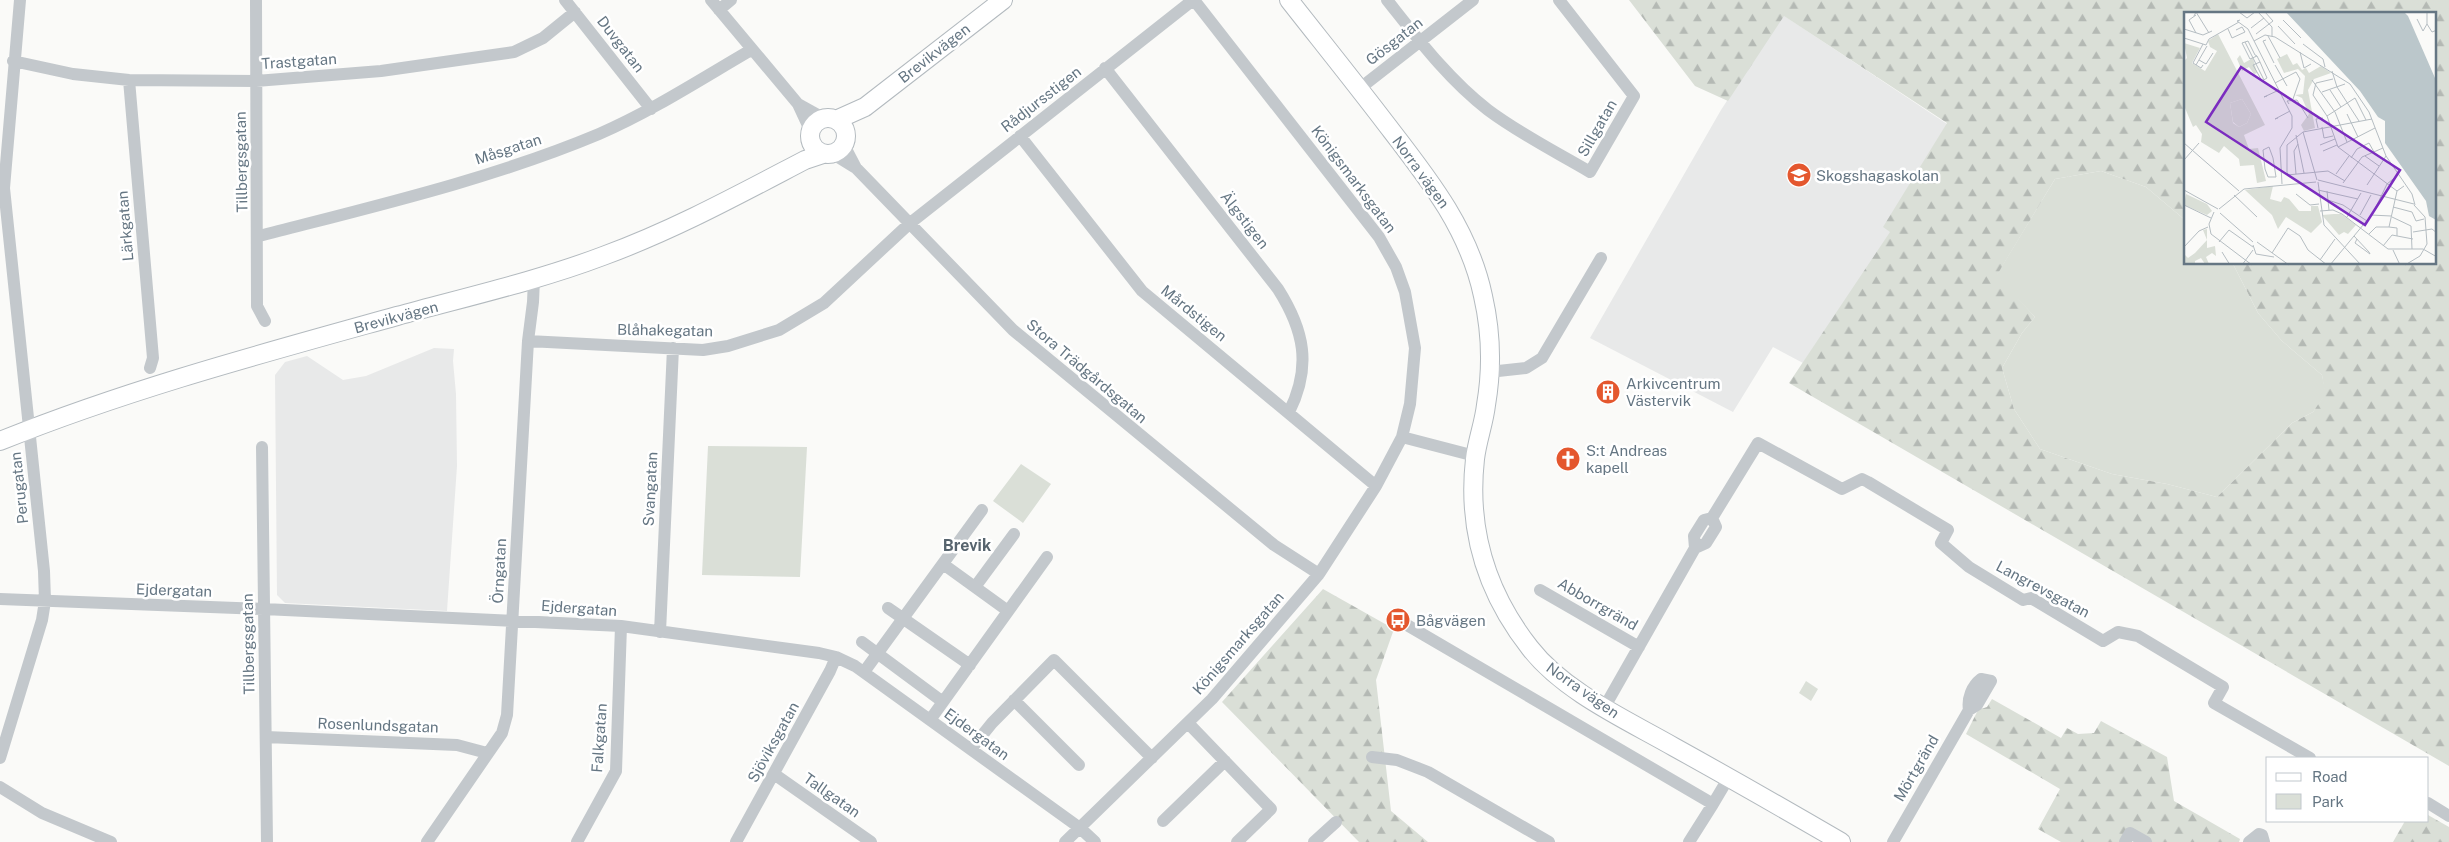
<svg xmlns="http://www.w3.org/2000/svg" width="2449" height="842" font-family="'Public Sans',sans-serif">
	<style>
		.built { fill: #e8e9e9 }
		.green { fill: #dadfd7 }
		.forest { fill: url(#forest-firs); fill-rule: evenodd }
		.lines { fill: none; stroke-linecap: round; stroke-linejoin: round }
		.secondary-casing { stroke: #b3babf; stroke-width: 20 }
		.street { stroke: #c3c8cc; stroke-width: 12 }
		.secondary { stroke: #fff; stroke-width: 18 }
		.labels { text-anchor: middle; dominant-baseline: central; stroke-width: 5; stroke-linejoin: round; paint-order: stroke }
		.street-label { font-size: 15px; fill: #657683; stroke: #fff }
		.poi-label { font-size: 15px; fill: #657683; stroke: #fff; text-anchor: start }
		.neighbourhood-label { font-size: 16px; font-weight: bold; fill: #57646e; stroke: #fff }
		.inset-road { fill: none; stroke: #b5bdc2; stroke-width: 1 }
		.view { fill: #7b2cbf; fill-opacity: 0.15; stroke: #7b2cbf; stroke-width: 2.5 }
		.inset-edge { fill: none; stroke: #657683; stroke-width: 2.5 }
	</style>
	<defs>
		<pattern id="forest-firs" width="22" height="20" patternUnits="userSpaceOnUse" patternTransform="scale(1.25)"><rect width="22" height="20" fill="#dadfd7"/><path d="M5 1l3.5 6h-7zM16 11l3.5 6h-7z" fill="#b4b9b4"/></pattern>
	</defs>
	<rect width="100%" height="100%" fill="#fafaf8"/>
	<!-- built -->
	<path class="built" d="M1783,15L1947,124L1884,227L1891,232L1803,363L1773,347L1733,412L1590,338L1721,110Z
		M434,348L454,349L453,361L456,394L457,466L447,611L285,603L277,595L275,375L285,362L307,356L343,380L366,376Z"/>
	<!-- green -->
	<path class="green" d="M2101,171L2146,187L2185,220V264H2233L2258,313L2282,341L2322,375L2326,394L2313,412L2292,423L2217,497L2167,484L2112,474L2040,449L2014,409L2002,368L2022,333L2035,317L1996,276L2055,179Z
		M708,446L807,447L800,577L702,575Z
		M1021,464L1051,484L1023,523L993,501Z
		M1806,681L1818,689L1811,701L1799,693Z"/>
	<!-- forest -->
	<path class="forest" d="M1629,0H2449V766L1789,383L1890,232L1883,227L1947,123L1784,16L1728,101L1695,86ZM2185,14H2435V264H2233L2258,313L2282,341L2322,375L2325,394L2313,412L2292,423L2217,497L2167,484L2112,474L2040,449L2014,409L2002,368L2022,333L2035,317L1997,275L2055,179L2101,171L2146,187L2185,220Z
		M1323,589L1394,629L1376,680L1391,811L1428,842H1359L1222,702Z
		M1992,699L2061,738L2067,728L2078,734L2094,733L2101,721L2167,757L2174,801L2240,839L2239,842H2152L2128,829L2119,842H2061L2038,829L2060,789L1966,734L1978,710L1987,707Z
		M2428,815L2449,827V842H2393L2405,821H2428Z"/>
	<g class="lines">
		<defs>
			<path id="secondary" d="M1289,0C1322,42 1355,83 1387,125C1428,178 1469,229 1483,296C1491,331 1492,370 1486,405C1484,423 1477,441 1475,459C1467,530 1486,592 1530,648C1564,692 1627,720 1674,747C1730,778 1786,810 1841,842
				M810 136a18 18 0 1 1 36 0a18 18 0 1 1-36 0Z
				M836,120L865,107L1003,0
				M0,441C129,389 264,353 397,316C466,297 537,281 603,256C674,230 738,195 805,160L823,154"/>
		</defs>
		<!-- secondary casing -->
		<use href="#secondary" class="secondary-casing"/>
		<!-- street -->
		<path class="street" d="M256,0L257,306L265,321
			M565,0L651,109
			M711,0L798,104L811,132
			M1387,0C1418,39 1448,79 1488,110C1520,134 1556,152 1590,172L1634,96L1559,0
			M719,10L731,0
			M13,61L73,74L129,80L256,81L381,71L514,52L543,38L575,12
			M1105,68L1278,289C1304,330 1312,366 1289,412
			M129,80L153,358L150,368
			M1359,89L1473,0
			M798,104L825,119
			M1020,136L1142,291L1376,486
			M844,145L856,168L1013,330L1274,545L1319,574
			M833,154L854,167
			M259,236C371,207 492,179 599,134C652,111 701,79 751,50
			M528,341L703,350L728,346L779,330L824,303L909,224L1193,0
			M1489,372L1526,368L1542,358L1601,258
			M1402,437L1475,456
			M262,447L267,842
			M1712,518L1758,443L1842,489L1862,479L1868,482L1948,530L1941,543L1969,567L2023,600L2031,598L2103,641L2118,632L2138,636L2223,687L2214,703L2310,758
			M943,564L1008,611
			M975,587L1014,534
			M1540,590L1639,647
			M0,599L264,609L621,626L819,653L836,657L855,666L1080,828L1095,842
			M888,608L970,665
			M1395,618L1713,804L1689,842
			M660,632L673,348
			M862,642L943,702
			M864,672L982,510
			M1014,700L1079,765
			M1604,708L1695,548L1706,543L1716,527L1712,518L1704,520L1694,536L1695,548
			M930,720L1047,557
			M1188,723L1271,809L1237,842
			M266,737L457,745L487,753
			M971,749L992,723L1054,660L1152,758
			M1372,757L1397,760L1428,772L1549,842
			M0,758L42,620L45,601L44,571L4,188L20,0
			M774,774L871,842
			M0,787L42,813L111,842
			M2428,803L2449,816
			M1713,804L1729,777
			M1163,821L1225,761
			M427,842L502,733L507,715L528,341L533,302L534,279
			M577,842L616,771L621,626
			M736,842L830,671L836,657
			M1065,842L1212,699L1319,574L1376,486L1402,437L1410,404L1415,348L1405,292L1396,267L1379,237L1194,0
			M1314,842L1336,822
			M1893,842L1969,710L1977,705L1991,681L1981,679C1972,686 1967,698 1969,710
			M2125,842L2130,833L2146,842
			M2249,842L2259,834L2262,835L2264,842"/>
		<!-- secondary -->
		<use href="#secondary" class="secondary"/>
	</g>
	<!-- icons -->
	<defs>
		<symbol id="school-disc" viewBox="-11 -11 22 22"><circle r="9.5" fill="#e4572e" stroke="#fff"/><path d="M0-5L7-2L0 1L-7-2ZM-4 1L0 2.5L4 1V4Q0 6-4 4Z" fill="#fff"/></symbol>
		<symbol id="building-disc" viewBox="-11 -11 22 22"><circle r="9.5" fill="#e4572e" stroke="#fff"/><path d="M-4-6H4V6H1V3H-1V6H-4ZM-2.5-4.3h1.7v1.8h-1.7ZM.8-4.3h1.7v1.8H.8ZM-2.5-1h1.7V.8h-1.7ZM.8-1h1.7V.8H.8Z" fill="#fff"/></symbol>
		<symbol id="church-disc" viewBox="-11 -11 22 22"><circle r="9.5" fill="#e4572e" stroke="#fff"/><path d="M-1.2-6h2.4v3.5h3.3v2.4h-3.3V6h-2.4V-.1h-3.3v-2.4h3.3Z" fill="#fff"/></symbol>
		<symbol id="bus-disc" viewBox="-11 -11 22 22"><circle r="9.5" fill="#e4572e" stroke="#fff"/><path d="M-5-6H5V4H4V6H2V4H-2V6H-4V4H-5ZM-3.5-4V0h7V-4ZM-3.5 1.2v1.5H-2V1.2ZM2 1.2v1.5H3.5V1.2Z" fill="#fff"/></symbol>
	</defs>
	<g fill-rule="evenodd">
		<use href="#school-disc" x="1785" y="161" width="28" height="28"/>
		<use href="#building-disc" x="1594" y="378" width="28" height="28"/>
		<use href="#church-disc" x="1554" y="445" width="28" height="28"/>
		<use href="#bus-disc" x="1384" y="606" width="28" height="28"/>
	</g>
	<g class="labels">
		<!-- street labels -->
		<g class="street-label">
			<text transform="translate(1394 41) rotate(-38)">Gösgatan</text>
			<text transform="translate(621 44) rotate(52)">Duvgatan</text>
			<text transform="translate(934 53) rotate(-38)">Brevikvägen</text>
			<text transform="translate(299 61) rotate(-4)">Trastgatan</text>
			<text transform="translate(1041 99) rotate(-38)">Rådjursstigen</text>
			<text transform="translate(1597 128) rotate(-60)">Sillgatan</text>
			<text transform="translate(508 149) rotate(-18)">Måsgatan</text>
			<text transform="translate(241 162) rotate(-91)">Tillbergsgatan</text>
			<text transform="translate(1421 172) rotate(54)">Norra vägen</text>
			<text transform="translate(1354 179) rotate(53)">Königsmarksgatan</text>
			<text transform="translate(1245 220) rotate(52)">Älgstigen</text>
			<text transform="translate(125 226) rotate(-95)">Lärkgatan</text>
			<text transform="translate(1194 313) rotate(39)">Mårdstigen</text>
			<text transform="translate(396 317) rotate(-15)">Brevikvägen</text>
			<text transform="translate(665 330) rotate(1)">Blåhakegatan</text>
			<text transform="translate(1087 371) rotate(40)">Stora Trädgårdsgatan</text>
			<text transform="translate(19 488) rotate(-96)">Perugatan</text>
			<text transform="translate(650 489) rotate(-87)">Svangatan</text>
			<text transform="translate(499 571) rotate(-87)">Örngatan</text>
			<text transform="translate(2043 589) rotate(28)">Langrevsgatan</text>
			<text transform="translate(174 590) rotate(2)">Ejdergatan</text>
			<text transform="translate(1598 604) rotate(30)">Abborrgränd</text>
			<text transform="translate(579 608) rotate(4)">Ejdergatan</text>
			<text transform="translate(1238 643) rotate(-49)">Königsmarksgatan</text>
			<text transform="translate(248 644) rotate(-91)">Tillbergsgatan</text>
			<text transform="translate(1583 690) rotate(35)">Norra vägen</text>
			<text transform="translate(378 725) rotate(2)">Rosenlundsgatan</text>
			<text transform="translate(977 734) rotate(36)">Ejdergatan</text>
			<text transform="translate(599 738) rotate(-86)">Falkgatan</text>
			<text transform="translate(773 742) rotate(-61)">Sjöviksgatan</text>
			<text transform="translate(1916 768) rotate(-60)">Mörtgränd</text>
			<text transform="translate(832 795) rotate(35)">Tallgatan</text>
		</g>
		<!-- poi labels -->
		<g class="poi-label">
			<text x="1816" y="175">Skogshagaskolan</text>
			<text x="1626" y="383">Arkivcentrum<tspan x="1626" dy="17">Västervik</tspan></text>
			<text x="1586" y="450">S:t Andreas<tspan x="1586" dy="17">kapell</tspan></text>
			<text x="1416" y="620">Bågvägen</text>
		</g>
		<!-- neighbourhood labels -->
		<g class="neighbourhood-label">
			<text x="967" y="545">Brevik</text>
		</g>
	</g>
	<!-- overview -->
	<g transform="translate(2184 12)">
		<rect width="252" height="252" fill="#fafaf8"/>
		<path d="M58,87L67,102L63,111L55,115L49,110L46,91Z" fill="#dadfd7"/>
		<path d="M34,22L81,113L60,123L65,137L74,136L82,169L73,171L70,153L56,154L55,147L40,134L35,141L17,130L18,122L12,113L9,115L1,96L0,49L3,46L0,31L16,36L8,51L21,59L33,39L26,35L24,29ZM58,87L67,102L63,111L55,115L49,111L46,91ZM103,42L109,53L113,51L118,58L122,56L125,61L137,54L147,61L130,67L124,78L131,116L120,119L117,113L125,102L118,86L111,83L119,82L121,64L114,57L100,61L93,47ZM56,43L60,51L69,46L73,61L70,62L65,55L58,59L53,47ZM89,174L86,187L97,190L100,185L105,187L115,199H127V194H134L138,210L127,221L102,205L94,217L88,203L61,178ZM2,182L23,192L28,199L23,203L0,193ZM150,202H157L172,213L164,222L160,220L155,223L138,203ZM23,217V236L31,234L32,244L28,241L22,245L25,252H21L17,246L11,249V252H0V242L4,246L11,241L23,228L19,218Z" fill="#dadfd7" fill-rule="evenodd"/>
		<path d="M102,0H220L224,4L251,66L252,208L245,204L242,189L201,131V109L194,105L176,79Z" fill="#bbc7cb"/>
		<path class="inset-road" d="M55,0L63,6L71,0M74,0L88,15V24M243,0V12L248,20L253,18M12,3L5,8L12,21M10,4L12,0L25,21M233,7L239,19L243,12M56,8L53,9L64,17L108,104V116L96,136L98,172M99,8L117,26M94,14L111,32M67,16L80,6M0,17L19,23L28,19M44,17L48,26L61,20L58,15L52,18M72,22L89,9L81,0M84,24L96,46M0,26L22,33L25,27L55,10M82,28L79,29L90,51M70,29L81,23L91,25L166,72L185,100L202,144L228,182L231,193M61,30L80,68M19,32L9,51L17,56L19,53M119,32L139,47L141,55M116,40L120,56L127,52M73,44L66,47L58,31L64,29L71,43L73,44L76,50L83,66L78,69L69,53L76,50M15,48L22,52L29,41M12,53L23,34M91,53L103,74M148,59L153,75L175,109M128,68L151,100L163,130M91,71L112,60L116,67L109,87M132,71L129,83L143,104L154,135L213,179M132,71L149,67M146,78L157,95M138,80L161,72M83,84L80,85L95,78M105,92L103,89L113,88L124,106M163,102L174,125M143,104L171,86L182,108M94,106L91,107L106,99M138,115L140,126L149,124M134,116L132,107L139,106M119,120L133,168M112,123L120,161M0,131L55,179M136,133L151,127M85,135L89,146L92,165H84L81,157L79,138ZM154,135L191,116M139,139L153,133M181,144L195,154M167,146L173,137L185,131L190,140M0,148L15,131M112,162L110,139L114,132M152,162L165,144M134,168L230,192M161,169L144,159L103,163V133L119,120L188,107M134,170L140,213L177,253M159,171L178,145L199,136M183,173L202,144M0,178L34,197M134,178L174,187M143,179L145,198M112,182L126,193L135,192M50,183L73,205M144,188L159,193L183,209M0,193L27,206M209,195L228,200L232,209L240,207M35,197L60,177L132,170M136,199L149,198L158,202L204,237H239L253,245M30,200L25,212L27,222L68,253M36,201L69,230M176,203L187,183M187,203L207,204M163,205L177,181M208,205L227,214L228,237M205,215L213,179L220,174M229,220L248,217L253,221M185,222L192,215H205L213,216V224M170,224L185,240L186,242L171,231L173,227M35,230L45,218L69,235M73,230L105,253M69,233L72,242L90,245M199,234L208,223L229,227M0,235L15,219L24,215M209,238L216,253M38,240L46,253M88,241L104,216L116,224L124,238L143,253M136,248L151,227M58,253L69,238M146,253L189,201L203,172L214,163M221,253L236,244L243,232L241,205L230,193"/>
		<path class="view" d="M57,55L216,158L181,213L22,110Z"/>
		<rect width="252" height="252" class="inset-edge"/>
	</g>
	<!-- legend -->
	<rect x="2266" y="757" width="162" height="65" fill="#ffffff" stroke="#c1c8cd"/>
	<rect x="2276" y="773" width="25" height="8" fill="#ffffff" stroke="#c1c8cd"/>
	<text x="2312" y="782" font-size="15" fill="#657683">Road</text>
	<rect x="2276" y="794" width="25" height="15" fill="#dadfd7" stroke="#c1c8cd"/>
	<text x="2312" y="807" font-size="15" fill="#657683">Park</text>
</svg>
